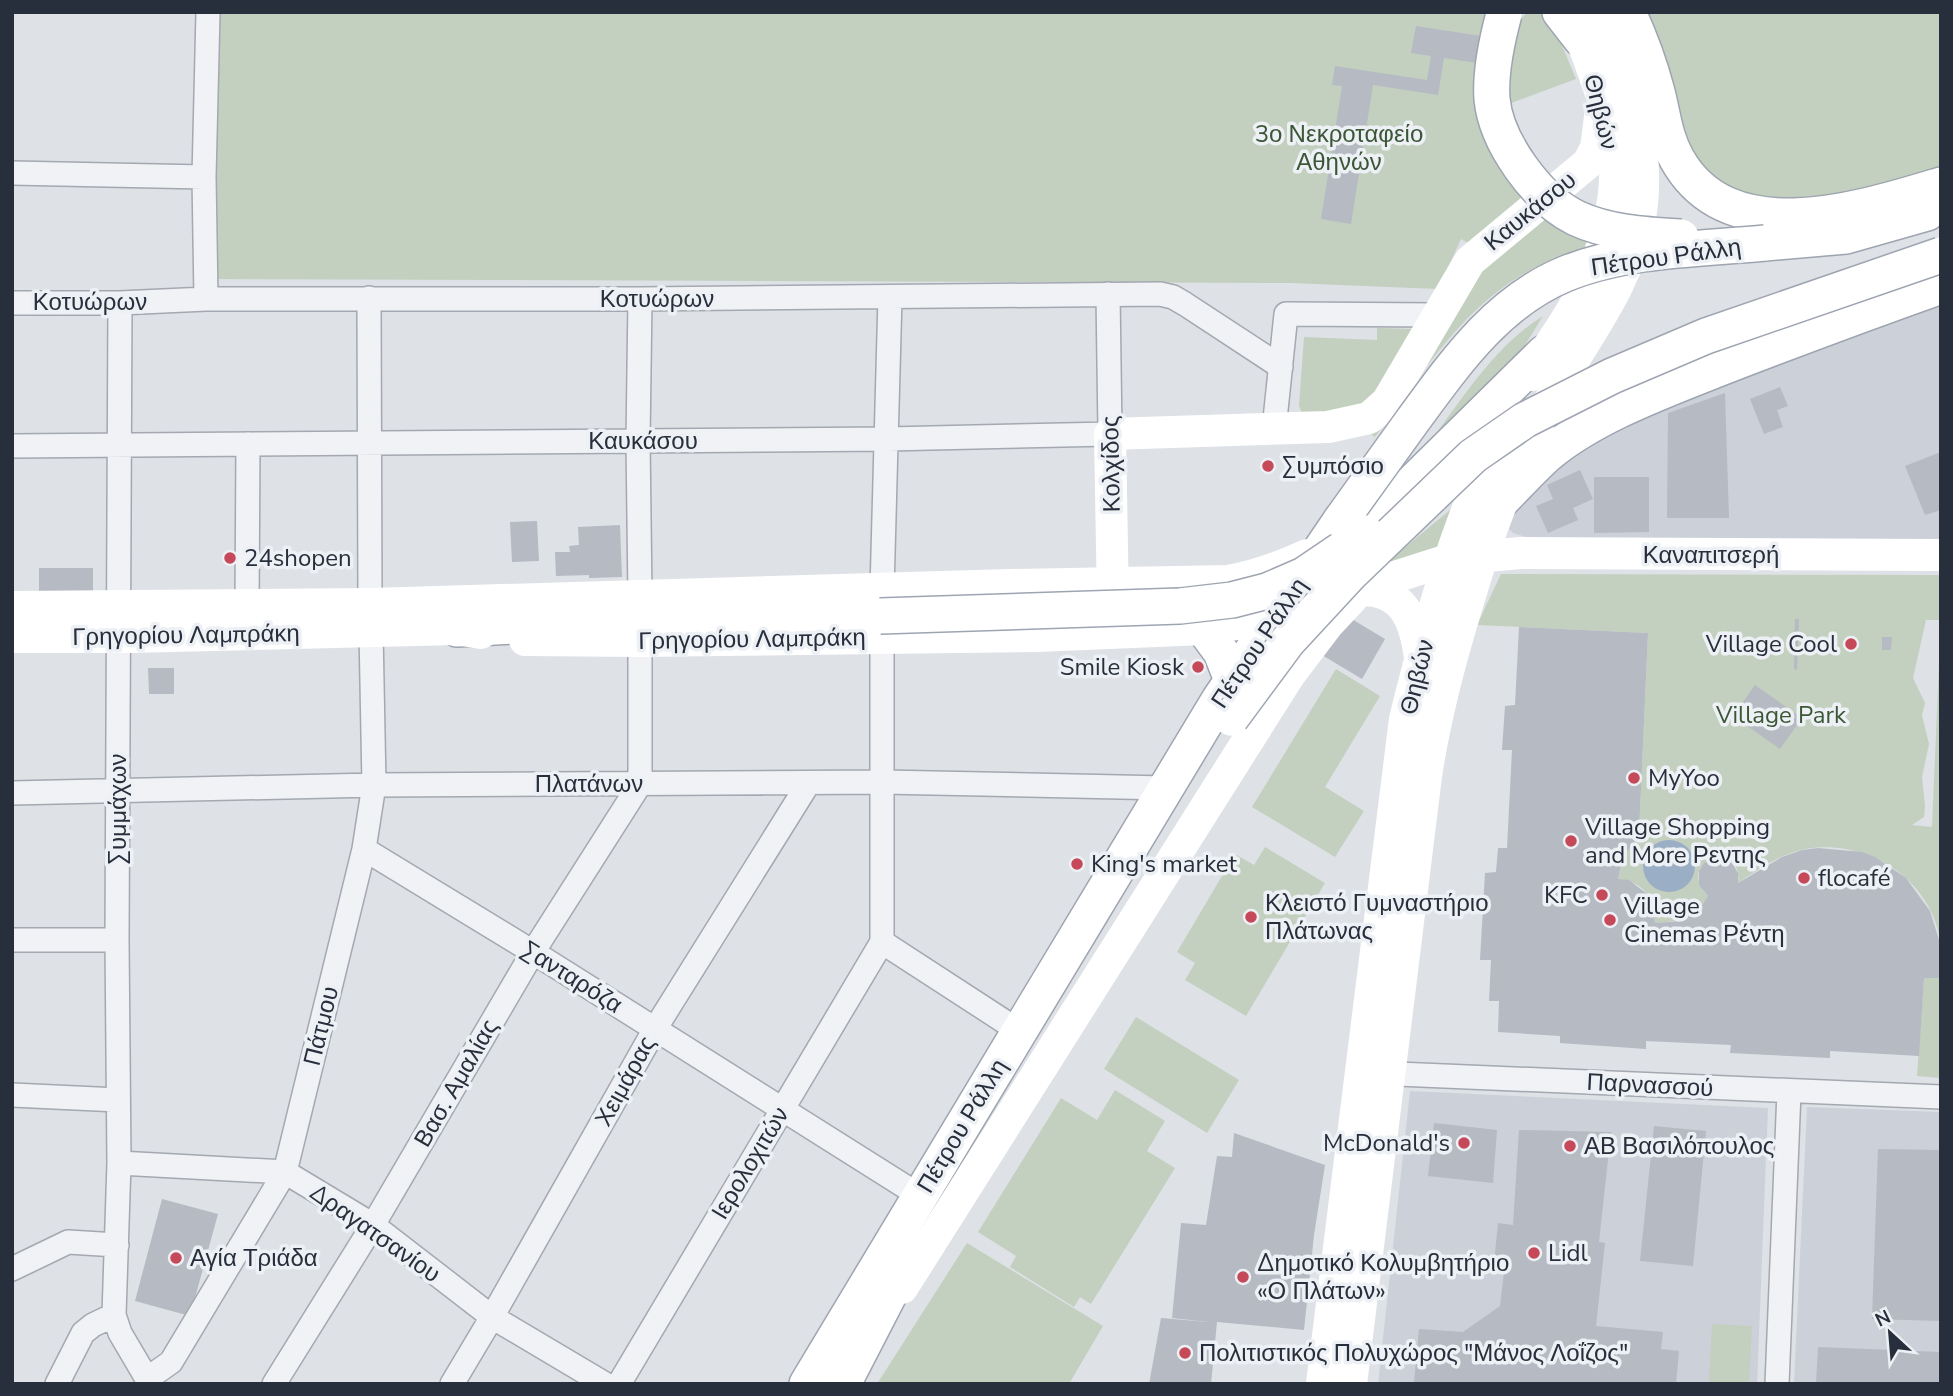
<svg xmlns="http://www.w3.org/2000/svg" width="1953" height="1396" font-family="'Nunito Sans',sans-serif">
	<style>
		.built { fill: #ccd0d8 }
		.green { fill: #c3d0bf }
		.water { fill: #9aaec5 }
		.building { fill: #b5bac3 }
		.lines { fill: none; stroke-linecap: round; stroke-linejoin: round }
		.street-casing { stroke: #a4a8b0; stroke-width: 26 }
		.primary-casing { stroke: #9ea5b1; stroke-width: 38 }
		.street { stroke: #f0f2f5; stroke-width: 23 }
		.secondary { stroke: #fff; stroke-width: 32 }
		.primary { stroke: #fff; stroke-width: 35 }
		.primary-bridge-casing { stroke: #9ea5b1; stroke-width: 38; stroke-linecap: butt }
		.primary-bridge { stroke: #fff; stroke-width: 35 }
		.poi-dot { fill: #c54958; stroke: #edf0f4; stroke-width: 2.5 }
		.labels { text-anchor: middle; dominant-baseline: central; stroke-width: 7; stroke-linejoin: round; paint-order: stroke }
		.street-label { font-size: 24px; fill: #282f3c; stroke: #edf0f4 }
		.park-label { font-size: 24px; fill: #3b5736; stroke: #edf0f4 }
		.poi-label { font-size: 24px; fill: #282f3c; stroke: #edf0f4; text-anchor: start }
	</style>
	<rect width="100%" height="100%" fill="#dee1e6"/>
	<!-- built -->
	<path class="built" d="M1941,298V541L1532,539L1513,533L1509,529L1512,512L1588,436Z
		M1410,1091L1768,1108L1757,1384H1378Z
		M1807,1107L1941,1112V1384H1794Z"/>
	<!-- green -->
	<path class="green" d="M218,12H1495L1486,63L1532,197L1474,246L1461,239L1438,289L1290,283L208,279Z
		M1528,12H1548L1576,79L1506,105L1505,88L1518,21Z
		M1638,12H1941V174L1886,190L1765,207L1694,166Z
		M1545,208L1597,244C1559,254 1522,271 1492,296C1449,330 1407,393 1375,437L1371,434L1420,367L1457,292Z
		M1543,316L1514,363L1426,447C1461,401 1493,347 1543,316Z
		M1377,328L1416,329L1365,407L1303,415L1299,406L1304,337L1377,340Z
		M1456,505L1444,552L1379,569Z
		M1501,574L1941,575V620H1926L1913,678L1925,703L1922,715L1929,744L1922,777L1925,806L1924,817L1912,825L1932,827L1939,664H1941V947C1935,881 1868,838 1805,849C1780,854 1758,870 1738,883C1744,838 1673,860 1708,896C1693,920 1681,921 1655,923C1653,898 1645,882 1618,879L1623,856L1638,838L1639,833L1648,633L1477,625Z
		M1336,669L1380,696L1325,787L1364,811L1335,857L1252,807Z
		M1265,847L1325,883L1246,1016L1185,980L1195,963L1177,952L1235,854L1254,865Z
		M1924,978H1941V1078L1917,1076Z
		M1136,1017L1239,1080L1207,1133L1104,1069Z
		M1115,1090L1165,1121L1147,1151L1175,1168L1091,1304L1080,1297L1074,1307L1010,1267L1016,1256L978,1232L1061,1098L1097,1120Z
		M967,1243L1103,1326L1069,1384H877Z
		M1712,1324L1752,1326L1749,1384H1709Z"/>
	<!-- water -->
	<path class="water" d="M1643 866a26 26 0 1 1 52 0a26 26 0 1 1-52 0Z"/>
	<!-- building -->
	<path class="building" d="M1416,26L1481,36L1477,63L1444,58L1438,95L1373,85L1351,224L1321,219L1342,86L1332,85L1335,66L1427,80L1431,56L1411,53Z
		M1780,387L1788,406L1777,410L1783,427L1764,434L1750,399Z
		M1725,393L1729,518H1667L1668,413Z
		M1941,452V510L1925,515L1905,466Z
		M1580,470L1593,499L1573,508L1578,520L1548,533L1536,506L1553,499L1547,485Z
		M1594,477H1649V532L1594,533Z
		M537,521L539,561L512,562L510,522Z
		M620,525L622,577L589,578V575L556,576L555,552H570L569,546L579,545L578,527Z
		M39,568H93V602L39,601Z
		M1345,615L1385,639L1362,679L1322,655Z
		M1795,619H1799L1797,670L1794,669Z
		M1519,627L1648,633L1639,833L1638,838L1623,856L1618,879L1629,880L1647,894L1653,905L1655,923L1681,921L1700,908L1708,896L1699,885V871L1704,863L1714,858H1725L1732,863L1738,873V883L1782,857L1802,850L1818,848L1862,852L1875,857L1906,878L1930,911L1941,946V978H1924L1919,1056L1830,1051V1058L1730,1053L1731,1045L1646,1041V1049L1560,1043V1036L1498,1032L1499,1001H1489L1491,960H1480L1485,873L1496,872L1498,848H1507L1512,750H1502L1505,706L1515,705Z
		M1882,637H1892L1891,650H1882Z
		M148,668H174V694H149Z
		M1755,685L1802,718L1780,749L1733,716Z
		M1434,1123L1497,1130L1493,1183L1428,1176Z
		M1654,1126L1706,1131L1693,1266L1640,1261Z
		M1519,1130L1611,1132L1599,1242L1605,1243L1596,1326L1663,1332L1661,1349L1679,1351L1676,1384L1414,1382L1419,1329L1463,1332L1500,1306L1505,1264L1494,1263L1498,1223L1513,1225Z
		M1234,1133L1325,1165L1314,1235L1304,1330L1217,1322L1211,1384H1149L1161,1318L1208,1322L1172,1318L1181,1223L1206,1225L1217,1156L1232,1157Z
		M1878,1149L1941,1150V1321L1872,1319Z
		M162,1199L218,1214L190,1316L135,1301Z
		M1818,1347L1941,1352V1384H1816Z"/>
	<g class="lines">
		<defs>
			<path id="street" d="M12,173L204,177
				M369,298L370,604
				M206,299L204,177L208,12
				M640,299L638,441L640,596
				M12,303H120L206,299H640L1160,294L1173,297L1185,304L1281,367
				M120,303L117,940L119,1163L114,1315L120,1333L150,1384
				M1274,429L1286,314L1438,315
				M12,446L888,439L1110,434L1108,294
				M882,590L890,297
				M247,605L248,444
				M12,793L374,785L884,782L1166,788
				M364,849L533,952L920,1196
				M12,940H117
				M882,942V638
				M882,942L1019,1031
				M1374,1073L1941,1097
				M12,1095L118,1100
				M119,1163L285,1172L373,1225L492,1317L605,1384
				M12,1269L68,1242L117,1245
				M147,1379L171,1362L285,1172L364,849L374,785L371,631
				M57,1384L83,1333L93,1325L114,1315
				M274,1384L373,1225L533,952L640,784V641
				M452,1384L492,1317L655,1029L808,784
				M619,1384L882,942
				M1777,1384L1789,1092"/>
			<path id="primary" d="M1560,12L1581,39
				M1628,12C1640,38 1650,65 1657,92C1663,115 1665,138 1677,159C1729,252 1861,209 1941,185
				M1765,243L1846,236L1927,213
				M1502,500C1517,485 1532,468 1548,454C1594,416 1660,392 1715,370C1790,341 1865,313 1941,286
				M1342,552L1544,353
				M457,629L590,622L880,616
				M1204,629L1221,652L1232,680
				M807,1384L1219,700L1341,520
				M843,1384L909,1256"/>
		</defs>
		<!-- street casing -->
		<use href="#street" class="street-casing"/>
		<!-- primary casing -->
		<use href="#primary" class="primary-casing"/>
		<!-- street -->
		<use href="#street" class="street"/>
		<!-- secondary -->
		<path class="secondary" d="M1531,375C1546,349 1565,324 1579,298C1604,254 1620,199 1614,149C1608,103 1588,59 1573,16
			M1360,590C1404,589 1415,620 1420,658
			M1113,603L1110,434L1328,427L1369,418L1387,402L1470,261L1588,163L1596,148L1600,117
			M12,607L370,604L1010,585L1228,581C1256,576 1281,567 1307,555
			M12,637H129L457,629L481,633
			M525,640L640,641L1037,636L1204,629L1257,621L1451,559L1521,553L1941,555
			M902,1288L1290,674L1328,624L1358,592
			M1322,1384L1405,719C1429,621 1457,521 1502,430
			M1351,1384L1426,776C1435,716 1450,660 1468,602C1483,551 1500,501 1523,453C1537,425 1551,396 1568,369C1599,319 1632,273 1641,212C1651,142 1626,77 1603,12"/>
		<!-- primary -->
		<use href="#primary" class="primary"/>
		<defs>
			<path id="primary-bridge" d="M1504,14C1497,40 1490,72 1492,99C1496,142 1537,199 1576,218C1608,233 1646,235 1681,237
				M1341,520C1365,487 1389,453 1413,420C1455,363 1497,302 1565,274C1626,249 1700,249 1765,243
				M880,616L1180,606L1232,600L1267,591L1304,575L1366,533
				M1231,718L1288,641L1350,574L1473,456L1525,420L1612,376L1706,336L1941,255"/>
		</defs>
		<!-- primary-bridge casing -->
		<use href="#primary-bridge" class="primary-bridge-casing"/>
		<!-- primary-bridge -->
		<use href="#primary-bridge" class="primary-bridge"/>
	</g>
	<!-- markers -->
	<g class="poi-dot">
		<circle cx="1268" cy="466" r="7"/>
		<circle cx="230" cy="558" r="7"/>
		<circle cx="1851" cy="644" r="7"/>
		<circle cx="1198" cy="667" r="7"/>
		<circle cx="1634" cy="778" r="7"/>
		<circle cx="1571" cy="841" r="7"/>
		<circle cx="1077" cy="864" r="7"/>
		<circle cx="1804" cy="878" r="7"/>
		<circle cx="1602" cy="895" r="7"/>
		<circle cx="1251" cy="917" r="7"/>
		<circle cx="1610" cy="920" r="7"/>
		<circle cx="1464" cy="1143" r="7"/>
		<circle cx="1570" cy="1146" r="7"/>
		<circle cx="1534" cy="1253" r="7"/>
		<circle cx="176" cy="1258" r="7"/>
		<circle cx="1243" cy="1277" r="7"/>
		<circle cx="1185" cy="1353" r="7"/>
	</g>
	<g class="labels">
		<!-- street labels -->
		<g class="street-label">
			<text transform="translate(1601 112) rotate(76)">Θηβών</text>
			<text transform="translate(1530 211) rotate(-39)">Καυκάσου</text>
			<text transform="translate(1666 257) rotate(-8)">Πέτρου Ράλλη</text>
			<text x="657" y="299">Κοτυώρων</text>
			<text x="90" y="302">Κοτυώρων</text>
			<text x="643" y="441">Καυκάσου</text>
			<text transform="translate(1111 464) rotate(-91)">Κολχίδος</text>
			<text x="1711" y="555">Καναπιτσερή</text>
			<text transform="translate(186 635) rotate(-1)">Γρηγορίου Λαμπράκη</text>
			<text transform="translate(752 639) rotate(-1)">Γρηγορίου Λαμπράκη</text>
			<text transform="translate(1259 643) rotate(-56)">Πέτρου Ράλλη</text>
			<text transform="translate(1417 677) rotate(-76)">Θηβών</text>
			<text x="589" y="784">Πλατάνων</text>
			<text transform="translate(118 809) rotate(-90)">Συμμάχων</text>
			<text transform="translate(572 977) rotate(32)">Σανταρόζα</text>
			<text transform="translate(321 1026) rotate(-76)">Πάτμου</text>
			<text transform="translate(625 1081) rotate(-61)">Χειμάρας</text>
			<text transform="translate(456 1083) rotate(-60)">Βασ. Αμαλίας</text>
			<text transform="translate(1650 1085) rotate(3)">Παρνασσού</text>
			<text transform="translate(962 1126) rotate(-59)">Πέτρου Ράλλη</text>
			<text transform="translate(750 1163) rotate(-59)">Ιερολοχιτών</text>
			<text transform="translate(375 1233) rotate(35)">Δραγατσανίου</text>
		</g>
		<!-- park labels -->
		<g class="park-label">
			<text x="1339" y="134">3ο Νεκροταφείο<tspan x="1339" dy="28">Αθηνών</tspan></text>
			<text x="1781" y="715">Village Park</text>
		</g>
		<!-- poi labels -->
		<g class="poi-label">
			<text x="1282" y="466">Συμπόσιο</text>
			<text x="244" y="558">24shopen</text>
			<text x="1837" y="644" text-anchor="end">Village Cool</text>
			<text x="1184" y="667" text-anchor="end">Smile Kiosk</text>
			<text x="1648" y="778">MyYoo</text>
			<text x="1585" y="827">Village Shopping<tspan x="1585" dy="28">and More Ρεντης</tspan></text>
			<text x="1091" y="864">King's market</text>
			<text x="1818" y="878">flocafé</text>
			<text x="1588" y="895" text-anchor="end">KFC</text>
			<text x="1265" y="903">Κλειστό Γυμναστήριο<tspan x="1265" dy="28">Πλάτωνας</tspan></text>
			<text x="1624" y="906">Village<tspan x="1624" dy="28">Cinemas Ρέντη</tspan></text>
			<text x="1450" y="1143" text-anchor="end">McDonald's</text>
			<text x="1584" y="1146">ΑΒ Βασιλόπουλος</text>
			<text x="1548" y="1253">Lidl</text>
			<text x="190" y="1258">Αγία Τριάδα</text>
			<text x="1257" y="1263">Δημοτικό Κολυμβητήριο<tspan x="1257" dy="28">«Ο Πλάτων»</tspan></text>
			<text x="1199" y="1353">Πολιτιστικός Πολυχώρος "Μάνος Λοΐζος"</text>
		</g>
	</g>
	<!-- border -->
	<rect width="1953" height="1396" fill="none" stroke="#282f3c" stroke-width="28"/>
	<!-- north arrow -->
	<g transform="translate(1890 1333) rotate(334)" stroke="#edf0f4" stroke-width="5" paint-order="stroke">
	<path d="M0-5L12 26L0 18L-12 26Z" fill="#282f3c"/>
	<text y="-10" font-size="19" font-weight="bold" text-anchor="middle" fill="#282f3c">N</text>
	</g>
</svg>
